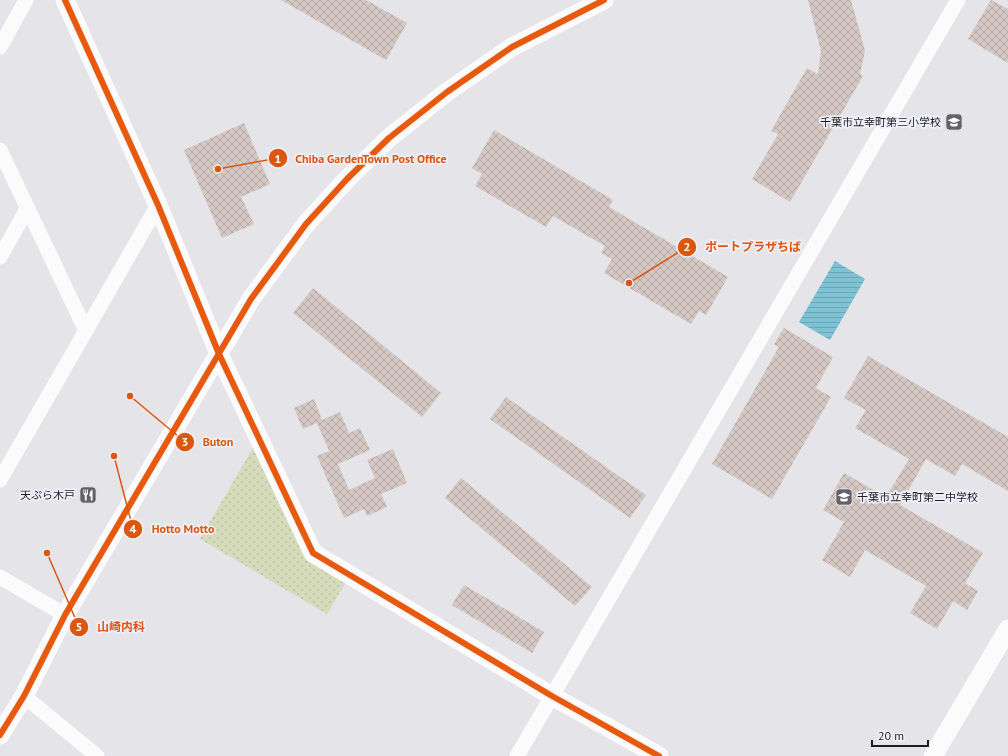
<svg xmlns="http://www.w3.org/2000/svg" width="1008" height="756" font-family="'PT Sans','Noto Sans JP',sans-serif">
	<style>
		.park { fill: url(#park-dots) }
		.water { fill: url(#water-rules) }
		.building { fill: url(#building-cross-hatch) }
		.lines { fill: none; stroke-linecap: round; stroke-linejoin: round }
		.minor { stroke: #fbfbfc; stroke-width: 15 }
		.tertiary { stroke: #fbfbfc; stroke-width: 19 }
		.cycleway-casing { stroke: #efeff8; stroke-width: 8 }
		.cycleway { stroke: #e8590c; stroke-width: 6 }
		.labels { text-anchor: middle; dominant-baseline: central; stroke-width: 3.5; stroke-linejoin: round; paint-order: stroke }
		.poi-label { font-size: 11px; fill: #1e1e21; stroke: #efeff8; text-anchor: end }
		.leader { fill: none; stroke: #de560d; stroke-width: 1.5 }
		.callout-dot { fill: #de560d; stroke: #efeff8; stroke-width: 1.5 }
		.mark-label { font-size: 12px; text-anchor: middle; font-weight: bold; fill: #fff }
		.callout-label { font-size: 12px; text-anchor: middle; font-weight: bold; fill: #de560d; stroke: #efeff8; stroke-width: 3.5; stroke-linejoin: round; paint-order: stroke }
	</style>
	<defs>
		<pattern id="park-dots" width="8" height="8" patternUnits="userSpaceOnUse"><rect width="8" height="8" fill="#d6dcbb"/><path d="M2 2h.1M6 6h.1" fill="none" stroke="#b7bca0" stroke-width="1.8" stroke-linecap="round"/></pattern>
		<pattern id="water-rules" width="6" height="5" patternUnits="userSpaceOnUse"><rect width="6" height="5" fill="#7ec2d4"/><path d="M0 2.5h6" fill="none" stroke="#6ca6b6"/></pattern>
		<pattern id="building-cross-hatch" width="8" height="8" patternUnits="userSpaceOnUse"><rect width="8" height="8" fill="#d5c7c2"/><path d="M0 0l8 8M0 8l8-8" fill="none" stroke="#b6aaa6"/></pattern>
	</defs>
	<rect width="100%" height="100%" fill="#e4e4e9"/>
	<!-- park -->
	<path class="park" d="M254,446L307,558L346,582L327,614L200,539Z"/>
	<!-- water -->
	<path class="water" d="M835,261L865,279L830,340L799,322Z"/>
	<!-- building -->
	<path class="building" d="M281,0H366L407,23L386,60Z
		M808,0H851L865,51L860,74L863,76L790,202L752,179L778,134L771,131L807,68L818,74L821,51Z
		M991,0L1008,9V63L968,39Z
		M244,123L270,184L241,197L254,224L222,238L184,150Z
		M494,130L613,200L609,207L728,277L706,315L699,311L691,324L604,273L612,259L601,253L605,246L553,216L546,227L475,186L482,174L472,168Z
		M313,288L441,393L422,417L293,313Z
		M784,328L833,357L816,388L831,397L772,499L712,464L779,347L774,344Z
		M868,356L1008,437V491L962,464L955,476L926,459L900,505L983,553L965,583L978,591L967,610L953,601L937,629L910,613L926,586L865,550L850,577L822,560L844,522L823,510L844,473L886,497L909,459L855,428L866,410L844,398Z
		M506,397L646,495L630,518L490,419Z
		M314,399L322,420L340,412L349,433L360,428L370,450L338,464L349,490L375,478L367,460L393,449L407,483L381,494L387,507L367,516L364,509L344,518L317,456L329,451L317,423L303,429L294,408Z
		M461,478L592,587L575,606L445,498Z
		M464,585L544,632L532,653L452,605Z"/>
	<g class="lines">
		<!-- minor -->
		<path class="minor" d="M0,47L26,0
			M0,150L86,331
			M0,257L27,209
			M0,480L158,205
			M0,577L65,615
			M24,696L97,756
			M517,756L958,0"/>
		<!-- tertiary -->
		<path class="tertiary" d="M65,0L158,205L219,354L313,553L552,696L659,756
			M0,735L24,696L65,615L251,299L306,224L347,179L389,138L447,92L512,47L604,0
			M933,756L1008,629"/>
		<defs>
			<path id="cycleway" d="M65,0L158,205L219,354L313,553L552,696L659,756
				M0,735L24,696L65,615L251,299L306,224L347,179L389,138L447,92L512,47L604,0"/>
		</defs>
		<!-- cycleway casing -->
		<use href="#cycleway" class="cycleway-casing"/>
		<!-- cycleway -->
		<use href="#cycleway" class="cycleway"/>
	</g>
	<!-- icons -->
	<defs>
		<symbol id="school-square" viewBox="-11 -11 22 22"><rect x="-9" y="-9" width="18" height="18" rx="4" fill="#636367" stroke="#efeff8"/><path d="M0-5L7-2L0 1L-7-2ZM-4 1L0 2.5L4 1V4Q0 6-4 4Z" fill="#fff"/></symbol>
		<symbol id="restaurant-square" viewBox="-11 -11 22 22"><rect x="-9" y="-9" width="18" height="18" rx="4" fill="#636367" stroke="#efeff8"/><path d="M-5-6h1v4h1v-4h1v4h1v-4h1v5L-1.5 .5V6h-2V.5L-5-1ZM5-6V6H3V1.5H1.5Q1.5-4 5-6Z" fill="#fff"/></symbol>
	</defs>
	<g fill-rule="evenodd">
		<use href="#school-square" x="944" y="112" width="20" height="20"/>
		<use href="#restaurant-square" x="78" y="485" width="20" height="20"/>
		<use href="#school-square" x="834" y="487" width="20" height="20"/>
	</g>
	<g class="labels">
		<!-- poi labels -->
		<g class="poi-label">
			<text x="941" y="122">千葉市立幸町第三小学校</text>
			<text x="75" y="495">天ぷら木戸</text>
			<text x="857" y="497" text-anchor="start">千葉市立幸町第二中学校</text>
		</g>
	</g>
	<!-- callouts -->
	<path class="leader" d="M218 169L278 158M629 283L687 247M130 396L185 442M114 456L133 529M47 553L79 627"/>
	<g class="callout-dot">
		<circle cx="218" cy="169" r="4"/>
		<circle cx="629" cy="283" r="4"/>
		<circle cx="130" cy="396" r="4"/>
		<circle cx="114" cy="456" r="4"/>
		<circle cx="47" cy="553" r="4"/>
		<circle cx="278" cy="158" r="10"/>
		<circle cx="687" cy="247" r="10"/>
		<circle cx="185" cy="442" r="10"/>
		<circle cx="133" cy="529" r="10"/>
		<circle cx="79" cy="627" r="10"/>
	</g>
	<g class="mark-label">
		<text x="278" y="163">1</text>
		<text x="687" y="251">2</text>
		<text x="185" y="446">3</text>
		<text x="133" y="533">4</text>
		<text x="79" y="631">5</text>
	</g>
	<g class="callout-label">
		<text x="371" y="163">Chiba GardenTown Post Office</text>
		<text x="753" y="251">ポートプラザちば</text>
		<text x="218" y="446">Buton</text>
		<text x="183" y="533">Hotto Motto</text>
		<text x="121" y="631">山崎内科</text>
	</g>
	<!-- scale -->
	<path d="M872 740v6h56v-6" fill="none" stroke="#1e1e21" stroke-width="2"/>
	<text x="878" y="740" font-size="12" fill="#1e1e21" stroke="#efeff8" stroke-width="3" paint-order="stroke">20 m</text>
</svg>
